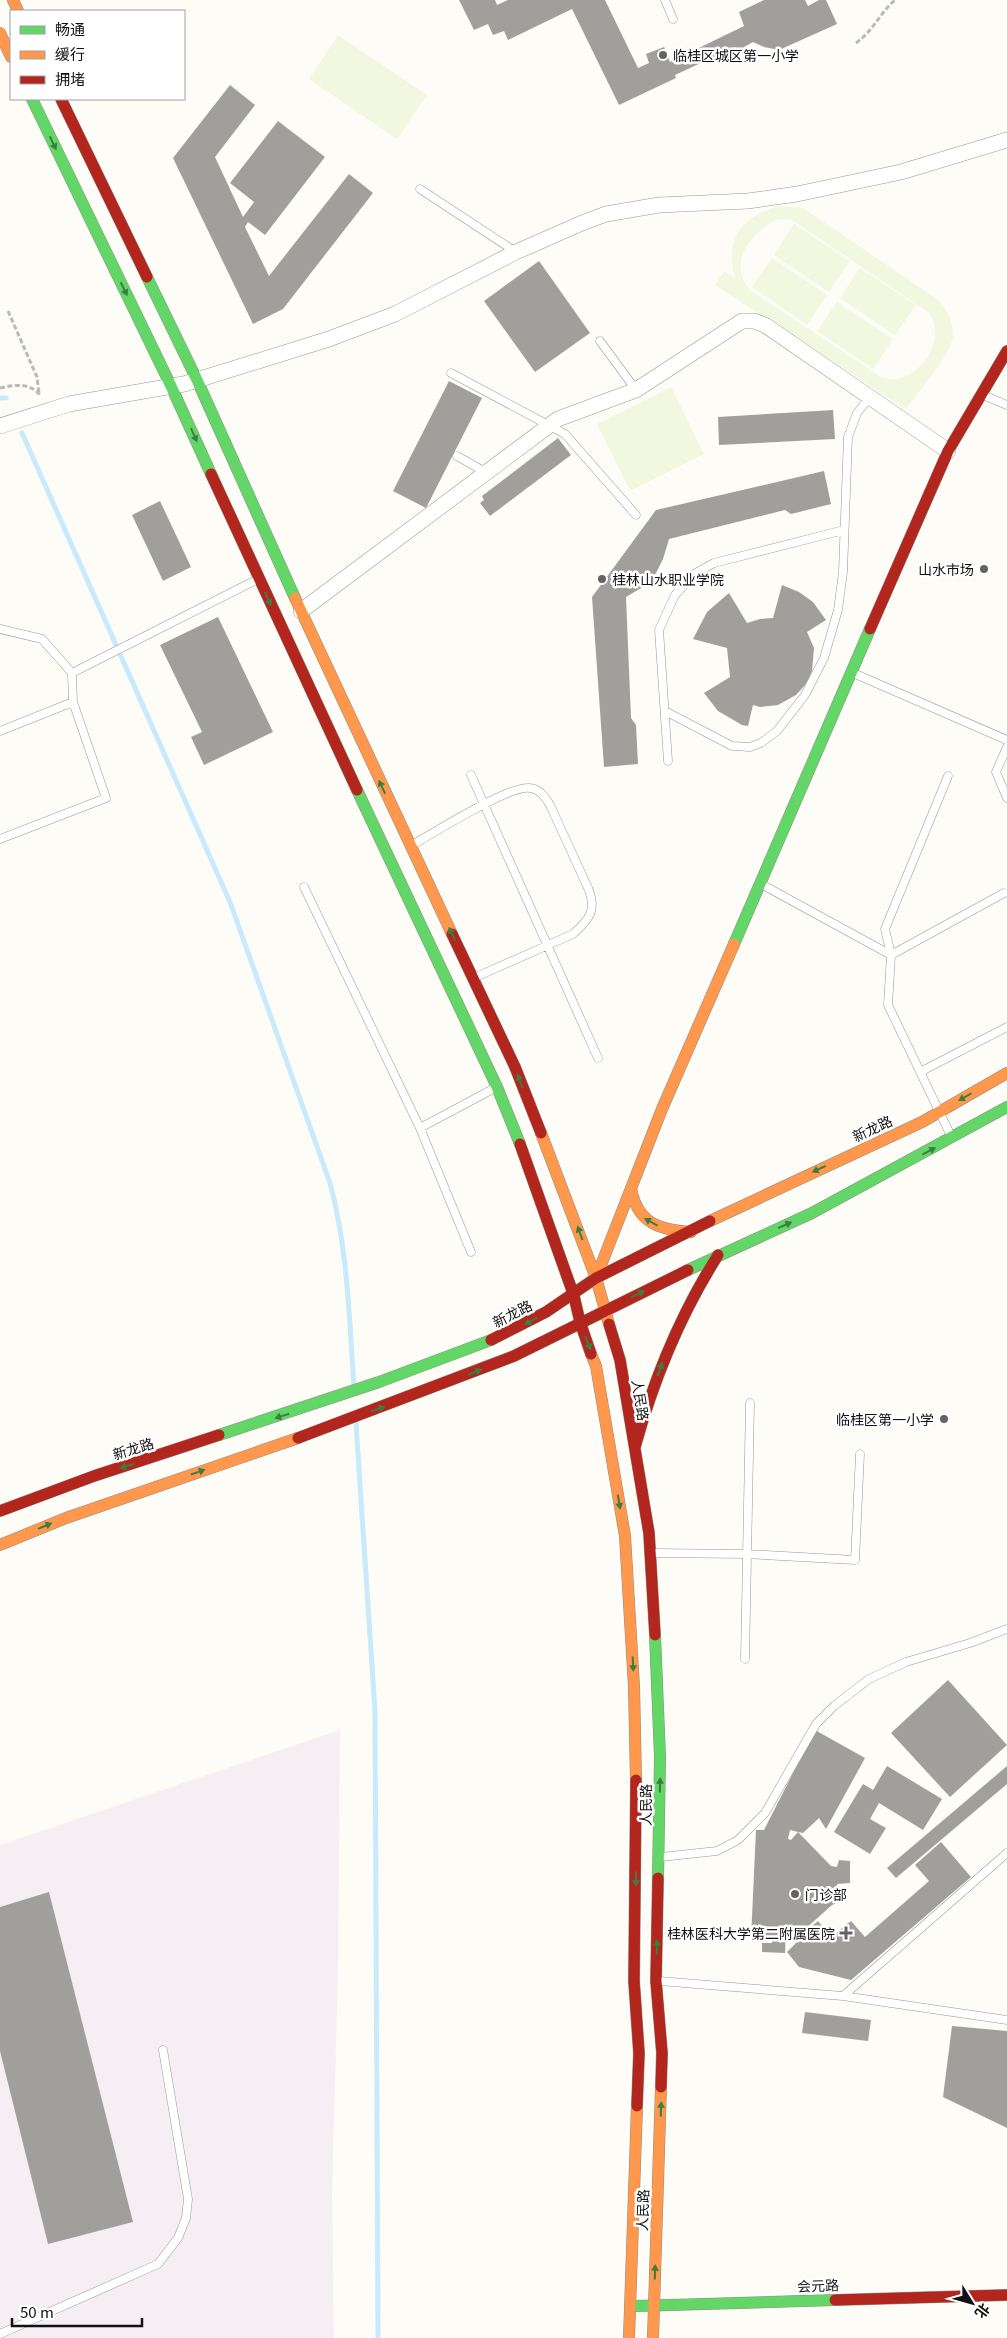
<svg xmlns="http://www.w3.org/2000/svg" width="1007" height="2338" font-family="Georgia,'Noto Sans SC',serif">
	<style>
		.industrial { fill: #f5eff3 }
		.pitch { fill: #f1f8df; fill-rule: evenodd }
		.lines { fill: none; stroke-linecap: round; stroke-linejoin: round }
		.stream { stroke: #c9eafb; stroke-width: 5 }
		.building { fill: #a19f9c }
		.lane-casing { stroke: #979795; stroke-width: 9 }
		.street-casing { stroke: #979795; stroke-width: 16 }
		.fast-casing { stroke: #8e8d8b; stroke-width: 12 }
		.slow-casing { stroke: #8e8d8b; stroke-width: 12 }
		.jam-casing { stroke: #8e8d8b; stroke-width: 12 }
		.path { stroke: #b9b9b8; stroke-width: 3; stroke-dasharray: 5 2.5; stroke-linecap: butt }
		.lane { stroke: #fffffe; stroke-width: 8 }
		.street { stroke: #fffffe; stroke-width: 15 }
		.fast { stroke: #63d668; stroke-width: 11 }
		.slow { stroke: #ff974d; stroke-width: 11 }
		.jam { stroke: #b3261e; stroke-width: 11 }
		.oneway { fill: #3e7d41 }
		.poi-dot { fill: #646362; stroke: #fff; stroke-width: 2 }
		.labels { text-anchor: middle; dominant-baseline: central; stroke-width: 5; stroke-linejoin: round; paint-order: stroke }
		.poi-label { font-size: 14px; fill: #111; stroke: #fff; text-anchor: start }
		.street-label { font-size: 14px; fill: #111; stroke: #fff }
	</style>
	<rect width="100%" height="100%" fill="#fdfcf7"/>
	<!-- industrial -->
	<path class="industrial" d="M340,1730L338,1969L332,2195L334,2338H0V1845Z"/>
	<!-- pitch -->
	<path class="pitch" d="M338,35L427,95L397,139L309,79Z
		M779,206L803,208L937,299C947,309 956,327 952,341C947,359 918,392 906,409L715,285L724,271L735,278C724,240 742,216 779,206ZM778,219L792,220L929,313C949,341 915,390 881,377L750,290C726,263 752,231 778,219Z
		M794,224L850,261L829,292L774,255Z
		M772,258L827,295L807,325L752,287Z
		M860,268L916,305L895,335L840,298Z
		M837,302L893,339L873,369L817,331Z
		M671,387L704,454L630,491L597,424Z"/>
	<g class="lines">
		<!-- stream -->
		<path class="stream" d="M0,398H6
			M22,433L230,902L330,1183C348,1250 349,1318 354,1386
			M356,1424L375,1711L378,2338"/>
	</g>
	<!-- building -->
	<path class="building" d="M459,0H495L497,5L508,0H605L638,68L649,63L646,54L664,47L670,62L744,26L739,12L764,0H805L808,6L819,0H826L837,24L779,50L764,47L753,42L737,51L735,47L675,75L676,78L619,105L572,9L508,40L504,31L493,35L488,24L474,30Z
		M230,85L255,105L215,157L243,217L254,202L230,183L278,121L325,157L265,235L248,222L245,227L269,276L349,174L373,193L283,309L253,324L173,158Z
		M539,261L590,333L535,372L484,301Z
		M449,381L482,398L426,508L393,491Z
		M833,410L835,439L719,445L718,417Z
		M558,438L571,455L490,516L480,503L484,500L482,496Z
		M824,471L831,504L791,514L785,510L669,539L663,559L654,577L646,585L626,597L631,718L636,725L638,764L604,767L592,597L656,510Z
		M160,501L191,567L163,581L132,515Z
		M782,585L799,592L813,602L826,620L807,632L814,648L812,671L806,684L796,695L778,705L760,707L753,705L748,726L742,725L718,711L704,693L730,677L727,648L693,639L707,612L729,593L747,623L760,619L773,618Z
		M218,617L273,732L204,765L191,737L202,732L160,645Z
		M948,1680L1007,1745L950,1797L891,1733Z
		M815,1730L865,1758L826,1829L819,1818L803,1833L798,1832L790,1830L788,1839L791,1840L798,1832L831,1866L837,1867L839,1860L850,1861V1883L837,1884V1903L832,1905L795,1938L786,1930L785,1953L762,1952V1943H772V1940L751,1939L756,1830H764Z
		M887,1766L942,1799L923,1830L879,1803L870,1819L886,1828L870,1854L834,1832L863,1784L873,1790Z
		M1007,1766V1784L896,1878L887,1868Z
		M941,1842L971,1877L851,1980L799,1967L787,1952L796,1943L795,1940L818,1921L831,1937L851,1921L865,1937L929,1881L915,1865Z
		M49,1892L133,2222L48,2244L0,2051V1907Z
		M805,2012L871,2020L868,2041L802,2033Z
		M952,2026L1007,2031V2128L943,2097Z"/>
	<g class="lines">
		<defs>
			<path id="lane" d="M665,0L673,19
				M420,189L516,252
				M600,341L636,390
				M451,373L565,434L636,515
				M983,395L1007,405
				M457,456L487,473
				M0,629L42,639L72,673
				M853,673L1007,740
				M665,711L732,746L750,747L761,743L777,731L805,695L824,658L838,610L843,572L848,437L857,413L870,397
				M0,731L73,702
				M1007,747L996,772L1007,798
				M668,761L659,630L675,595L694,574L714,563L844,530
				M471,775L598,1058
				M0,839L106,798L73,702L72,673L256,580
				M412,845C434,833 509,785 530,788C540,789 545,797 550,805L588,888C597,910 590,919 573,934L476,977
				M761,884L891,955
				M304,887L420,1128L471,1252
				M891,955L885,929L948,776
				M920,1072L1007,1027
				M420,1128L493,1089
				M951,1136L888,1005L891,955L1004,893
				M652,1553L746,1554L855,1560L860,1454
				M745,1659L750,1403
				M661,1857L717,1851L738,1840L765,1813L816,1724L834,1706L869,1679L906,1662L970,1643L1007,1629
				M659,1981L843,1996L1007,2020
				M843,1996L1007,1853
				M0,2334L158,2264L178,2238L186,2218L188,2199L163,2050"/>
			<path id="street" d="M0,426L69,404L184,384L329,339L395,314L516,252L582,223L606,214L659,205L748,201L797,194L901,172L1007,140
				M301,611L558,419L636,390L742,321H754L765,325L948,451"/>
			<path id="fast" d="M32,99L171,386L211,474
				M147,277L197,380L295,598
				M357,790L497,1087L520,1144
				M734,944L870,629
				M688,1270L812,1213L1007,1107
				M219,1435L379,1382L491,1340
				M655,1635L660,1757L658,1878
				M636,2306L835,2300"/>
			<path id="slow" d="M13,0L18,11
				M0,33L11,57
				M295,598L452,934
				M541,1133L596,1278L609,1324
				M631,1188C637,1223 659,1230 691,1232
				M710,1221L922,1122L1007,1073
				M596,1278L662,1109L734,944
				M591,1354L596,1366L625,1536L634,1687L636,1780
				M0,1545L66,1518L298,1438
				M629,2338L637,2106
				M653,2338L661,2087"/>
			<path id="jam" d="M61,99L147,277
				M211,474L357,790
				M870,629L948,451L1007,351
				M452,934L515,1067L541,1133
				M520,1144L574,1296L580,1322L591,1354
				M609,1324L620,1360L649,1533L655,1635
				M491,1340L546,1312L596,1278L710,1221
				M298,1438L514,1356L688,1270
				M635,1447C654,1378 680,1315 718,1255
				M0,1511L94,1476L219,1435
				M636,1780L634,1981L639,2053L637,2106
				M658,1878L656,1981L662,2053L661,2087
				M835,2300L1007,2295"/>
		</defs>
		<!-- lane casing -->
		<use href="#lane" class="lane-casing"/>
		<!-- street casing -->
		<use href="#street" class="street-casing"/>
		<!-- fast casing -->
		<use href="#fast" class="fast-casing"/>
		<!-- slow casing -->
		<use href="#slow" class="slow-casing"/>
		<!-- jam casing -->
		<use href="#jam" class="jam-casing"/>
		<!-- path -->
		<path class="path" d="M856,43C873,31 880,13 895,0
			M8,311L37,377L39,394
			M0,388C15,385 29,382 40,395"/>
		<!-- lane -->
		<use href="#lane" class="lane"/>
		<!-- street -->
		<use href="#street" class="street"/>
		<!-- fast -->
		<use href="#fast" class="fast"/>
		<!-- slow -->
		<use href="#slow" class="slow"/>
		<!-- jam -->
		<use href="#jam" class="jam"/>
	</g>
	<!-- one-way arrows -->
	<defs><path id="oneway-solid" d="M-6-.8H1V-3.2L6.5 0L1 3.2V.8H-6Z" transform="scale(1.25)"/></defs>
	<g class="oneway">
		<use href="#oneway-solid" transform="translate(53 143) rotate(64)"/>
		<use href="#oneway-solid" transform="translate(124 289) rotate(64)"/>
		<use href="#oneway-solid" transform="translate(194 435) rotate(66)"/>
		<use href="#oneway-solid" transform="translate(268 599) rotate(66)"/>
		<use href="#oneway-solid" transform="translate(382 787) rotate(-115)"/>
		<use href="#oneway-solid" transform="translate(452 934) rotate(-115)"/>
		<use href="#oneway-solid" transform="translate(520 1081) rotate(-111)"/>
		<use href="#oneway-solid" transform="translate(965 1097) rotate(150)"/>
		<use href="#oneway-solid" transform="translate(929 1151) rotate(-28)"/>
		<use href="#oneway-solid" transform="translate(819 1169) rotate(155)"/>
		<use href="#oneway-solid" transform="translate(651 1222) rotate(-151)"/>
		<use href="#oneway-solid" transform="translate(785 1225) rotate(-24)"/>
		<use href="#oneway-solid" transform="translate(580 1233) rotate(-110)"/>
		<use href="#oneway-solid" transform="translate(638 1294) rotate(-26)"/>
		<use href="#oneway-solid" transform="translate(531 1321) rotate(150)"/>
		<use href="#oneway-solid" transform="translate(588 1343) rotate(69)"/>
		<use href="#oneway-solid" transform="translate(660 1369) rotate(-70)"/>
		<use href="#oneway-solid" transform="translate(475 1372) rotate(-22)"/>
		<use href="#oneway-solid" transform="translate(378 1409) rotate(-20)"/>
		<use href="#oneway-solid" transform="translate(282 1416) rotate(162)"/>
		<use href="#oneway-solid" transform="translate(127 1466) rotate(163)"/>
		<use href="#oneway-solid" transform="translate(198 1472) rotate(-19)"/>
		<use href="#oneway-solid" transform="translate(619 1502) rotate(81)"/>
		<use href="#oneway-solid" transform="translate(45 1526) rotate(-23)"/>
		<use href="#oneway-solid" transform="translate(633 1664) rotate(87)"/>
		<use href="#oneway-solid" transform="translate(660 1785) rotate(-89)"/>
		<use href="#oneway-solid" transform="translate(636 1879) rotate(91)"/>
		<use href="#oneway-solid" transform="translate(657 1947) rotate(-89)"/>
		<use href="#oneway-solid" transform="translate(661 2109) rotate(-88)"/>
		<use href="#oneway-solid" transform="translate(655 2272) rotate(-88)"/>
	</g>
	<!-- markers -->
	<g class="poi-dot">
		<circle cx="663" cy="55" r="5"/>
		<circle cx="984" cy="569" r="5"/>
		<circle cx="602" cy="579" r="5"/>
		<circle cx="944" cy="1419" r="5"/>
		<circle cx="795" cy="1894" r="5"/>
		<path d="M843.5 1925.5h5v5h5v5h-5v5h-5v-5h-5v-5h5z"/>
	</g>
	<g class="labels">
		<!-- poi labels -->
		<g class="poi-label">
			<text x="673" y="55">临桂区城区第一小学</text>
			<text x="974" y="569" text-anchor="end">山水市场</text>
			<text x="612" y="579">桂林山水职业学院</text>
			<text x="934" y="1419" text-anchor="end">临桂区第一小学</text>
			<text x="805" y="1894">门诊部</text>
			<text x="835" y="1933" text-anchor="end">桂林医科大学第二附属医院</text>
		</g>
		<!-- street labels -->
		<g class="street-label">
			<text transform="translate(872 1128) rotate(-25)">新龙路</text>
			<text transform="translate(512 1313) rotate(-27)">新龙路</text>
			<text transform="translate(641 1400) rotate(81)">人民路</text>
			<text transform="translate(133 1448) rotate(-17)">新龙路</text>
			<text transform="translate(645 1805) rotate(-89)">人民路</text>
			<text transform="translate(642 2210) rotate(-88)">人民路</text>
			<text transform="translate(818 2285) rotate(-2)">会元路</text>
		</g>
	</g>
	<!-- legend -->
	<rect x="10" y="10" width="175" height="90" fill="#ffffff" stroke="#a0a0a0"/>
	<rect x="20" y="26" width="25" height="8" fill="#63d668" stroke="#a0a0a0"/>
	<text x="55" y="35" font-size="15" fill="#111111">畅通</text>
	<rect x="20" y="51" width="25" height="8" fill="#ff974d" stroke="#a0a0a0"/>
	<text x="55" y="60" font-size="15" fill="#111111">缓行</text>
	<rect x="20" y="76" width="25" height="8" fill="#b3261e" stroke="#a0a0a0"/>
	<text x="55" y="85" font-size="15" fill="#111111">拥堵</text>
	<!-- north arrow -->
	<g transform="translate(972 2303) rotate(127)" stroke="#ffffff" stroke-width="4" paint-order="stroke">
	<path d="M0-4L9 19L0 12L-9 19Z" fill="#111111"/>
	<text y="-8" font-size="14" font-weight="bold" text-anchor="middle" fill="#111111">北</text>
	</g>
	<!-- scale -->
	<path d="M12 2318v8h130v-8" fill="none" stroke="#111111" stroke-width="2.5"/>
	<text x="20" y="2318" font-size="15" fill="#111111" stroke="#ffffff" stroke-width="4" paint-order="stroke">50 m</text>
</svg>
